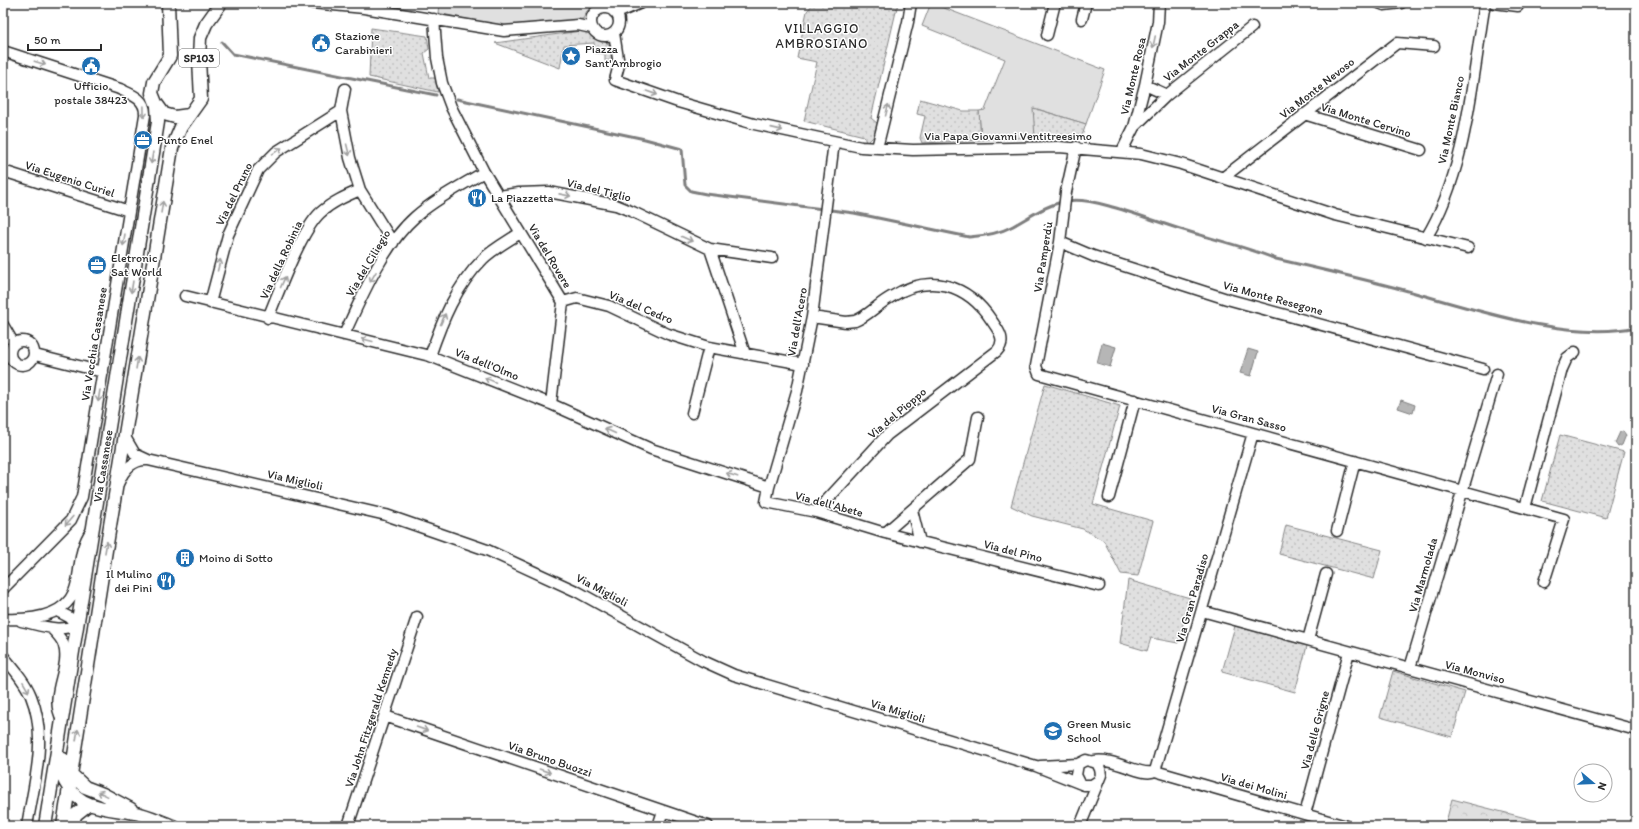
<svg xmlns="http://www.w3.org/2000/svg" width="1639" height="829" font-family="Itim,sans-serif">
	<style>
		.grass { fill: #e0e0e0; stroke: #868686 }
		.forest { fill: url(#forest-crowns); stroke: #868686 }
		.park { fill: url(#park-dots); stroke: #868686 }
		.water { fill: #b6b6b6; stroke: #7e7e7e }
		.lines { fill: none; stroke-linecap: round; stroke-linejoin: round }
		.stream { stroke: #7e7e7e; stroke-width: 3 }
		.minor-casing { stroke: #2b2b2b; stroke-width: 13 }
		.major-casing { stroke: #2b2b2b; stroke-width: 15 }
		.minor { stroke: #fff; stroke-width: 10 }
		.major { stroke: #fff; stroke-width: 12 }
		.oneway { stroke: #a0a0a0 }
		.labels { text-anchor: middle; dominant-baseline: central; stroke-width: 3; stroke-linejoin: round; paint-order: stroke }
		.shield { fill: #fff; stroke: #6b6b6b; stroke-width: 1 }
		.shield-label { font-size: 11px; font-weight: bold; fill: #2b2b2b }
		.poi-label { font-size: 12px; fill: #2b2b2b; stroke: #fff; text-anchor: start }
		.street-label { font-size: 12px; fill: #2b2b2b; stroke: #fff }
		.neighbourhood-label { font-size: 13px; letter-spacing: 1px; fill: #2b2b2b; stroke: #fff }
	</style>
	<defs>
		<pattern id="forest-crowns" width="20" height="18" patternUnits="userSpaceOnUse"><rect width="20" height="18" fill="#e0e0e0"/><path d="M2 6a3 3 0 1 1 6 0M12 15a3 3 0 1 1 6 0" fill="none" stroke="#c0c0c0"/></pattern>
		<pattern id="park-dots" width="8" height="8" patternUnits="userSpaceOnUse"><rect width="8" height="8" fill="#e0e0e0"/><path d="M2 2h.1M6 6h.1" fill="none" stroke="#c0c0c0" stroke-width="1.8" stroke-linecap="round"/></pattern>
	</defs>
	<rect width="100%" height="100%" fill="#fff"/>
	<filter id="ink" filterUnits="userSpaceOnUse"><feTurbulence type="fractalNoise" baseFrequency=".025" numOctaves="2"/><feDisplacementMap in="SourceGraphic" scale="8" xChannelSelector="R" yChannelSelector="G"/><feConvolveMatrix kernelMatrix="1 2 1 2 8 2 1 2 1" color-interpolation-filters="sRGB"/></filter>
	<g filter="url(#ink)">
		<!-- grass -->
		<path class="grass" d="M439,3H598L587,11L583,19L503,27L438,13Z
			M931,3L1105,70L1086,124L1034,108L1035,137L981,140L979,111L985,110L1005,59L922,26Z"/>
		<!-- forest -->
		<path class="forest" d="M1452,799L1557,826H1445Z"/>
		<!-- park -->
		<path class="park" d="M814,3H898L871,118L878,124C876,133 874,138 866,143L864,136L804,121L817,62L797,58L807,11Z
			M371,28L427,36L429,49L424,53L429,78H435L438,92L369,77Z
			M588,30L595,38L609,44L612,60L605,61V54L595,53L594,43L564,45L560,68L495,43Z
			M920,99L963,111H979L981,140L922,143L920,138L925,116L917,114Z
			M1033,108L1086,124L1081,139L1035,137Z
			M1045,384L1120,406L1093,504L1153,521L1138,576L1121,574L1104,541L1083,529L1032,516L1011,506Z
			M1560,435L1624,452L1606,518L1542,501Z
			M1286,525L1382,550L1374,579L1279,554Z
			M1128,580L1190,598L1178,643L1151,638L1147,651L1120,643Z
			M1235,626L1307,646L1295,692L1222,672Z
			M1393,671L1465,692L1452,737L1380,717Z"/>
		<!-- water -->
		<path class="water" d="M1102,343L1116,347L1110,367L1097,363Z
			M1248,349L1258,352L1251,376L1240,373Z
			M1401,400L1415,405L1413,413L1398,408Z
			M1623,431L1626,435L1622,445L1618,447L1615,443L1620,432Z"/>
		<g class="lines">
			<!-- stream -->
			<path class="stream" d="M222,42L233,54L436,95
				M457,99L645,139L682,149L685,185L691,191L706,194L854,213L969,237C983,236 998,234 1011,227C1028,218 1044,206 1062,202
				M1068,201C1093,196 1153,221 1180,229C1212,239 1244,246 1276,259C1320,269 1364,279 1408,291C1474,309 1569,342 1636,327"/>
			<defs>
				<path id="minor" d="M312,3L364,8L504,31L578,25L592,28
					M1379,3L1384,5L1401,3
					M1494,3L1518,6
					M591 22a14 14 0 1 1 28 0a14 14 0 1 1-28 0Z
					M614,12L622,11L641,3
					M434,19L437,58L442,83L451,107L484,172L563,302L551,404
					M1082,19L1086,3
					M614,33L619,65L615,80L678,102L754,124L861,147L913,150L1059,147L1141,154L1181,164L1335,215L1468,248
					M1047,35L1055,3
					M3,51L123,90
					M1145,85L1167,95
					M345,89L341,111L350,158L360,190L393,243
					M1304,114L1421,150
					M1134,127L1167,95L1252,27
					M834,142L812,317L797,391L769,487L766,502L816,512L885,533L1099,586
					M1076,147L1066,192L1060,242L1036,366L1039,374L1564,519L1544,582
					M877,148L908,22L911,3
					M1122,151L1134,127L1145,85L1158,22L1159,3
					M3,171L129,211
					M1224,177L1397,43L1434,46
					M499,196L519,193L549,192L616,205L633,212L710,249L745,354
					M1426,238C1467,171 1472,79 1485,3
					M1060,242L1093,256L1227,299L1483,369
					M710,249L772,258
					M185,296L430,356L551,404L651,449L769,487
					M563,302L577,298L609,306L668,334L709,347L803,364
					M210,303L228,235L258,170L276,152L341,111
					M812,317L846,322L855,321C868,316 878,304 891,297C929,273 967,283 992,321C998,330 1007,340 997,351L887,435L816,512
					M268,318C279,291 301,231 320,213C332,202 346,196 360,190
					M3,325L14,344
					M344,335C361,298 384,244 415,217C435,199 461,186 484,172
					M10 353a12 12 0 1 1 24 0a12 12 0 1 1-24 0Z
					M35,355L103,372
					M430,356C442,321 456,286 483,259C493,249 508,241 520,233
					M692,413L709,347
					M125,437L135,454L148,460L386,515L487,550L578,592L703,661L734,675L1036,766L1084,785H1092L1098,781
					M119,482C124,469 134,459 148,460
					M1109,497L1135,400
					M1525,508L1562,369L1567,358L1575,352
					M912,510L920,542
					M1337,531L1355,461
					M885,533L970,459L978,417
					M3,589L71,520L82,497L145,115C146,98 130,94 117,88
					M1202,611L1636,730
					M3,619C27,620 63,618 74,592C77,585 78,577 79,570C81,555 83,542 92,530
					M21,621C40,625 58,633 77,625L69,617L57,611
					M51,628C56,633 62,638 64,646C71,669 48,695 62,719
					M1308,640L1326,574
					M3,656C13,668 25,681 31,696C48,738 34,783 27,826
					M1410,668L1497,374
					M385,716L708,826
					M1094,761C1114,757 1143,778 1155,771
					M1040,766L1078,764
					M1155,771L1253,433
					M1155,771L1346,826
					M1305,814L1349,652
					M348,826L417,617
					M658,826L663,811
					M1080,826L1101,775L1100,769L1097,763L1086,760L1078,764L1076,775L1080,783"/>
				<path id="major" d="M168,3L170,56L154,82L152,93L156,103L164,114L175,117L189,115
					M63,759C61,770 61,776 67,785C81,810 110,808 135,813C148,815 161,822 173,826
					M71,774L85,787L103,794L131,809
					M45,826L158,122L157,106
					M63,826L106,550L172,148L181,127L201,99L199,59L200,38L206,24L221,3
					M73,826L75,815L89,804"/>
			</defs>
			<!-- minor casing -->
			<use href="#minor" class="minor-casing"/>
			<!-- major casing -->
			<use href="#major" class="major-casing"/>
			<!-- minor -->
			<use href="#minor" class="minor"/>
			<!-- major -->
			<use href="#major" class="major"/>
		</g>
		<!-- one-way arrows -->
		<defs><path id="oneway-shaft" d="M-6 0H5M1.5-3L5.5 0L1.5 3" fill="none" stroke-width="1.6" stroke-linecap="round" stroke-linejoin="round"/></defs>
		<g class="oneway">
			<use href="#oneway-shaft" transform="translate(1154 42) rotate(102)"/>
			<use href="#oneway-shaft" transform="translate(40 63) rotate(18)"/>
			<use href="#oneway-shaft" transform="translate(652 93) rotate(19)"/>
			<use href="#oneway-shaft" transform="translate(887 110) rotate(-76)"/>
			<use href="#oneway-shaft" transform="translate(144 112) rotate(89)"/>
			<use href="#oneway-shaft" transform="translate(777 129) rotate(13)"/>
			<use href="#oneway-shaft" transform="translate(348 150) rotate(76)"/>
			<use href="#oneway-shaft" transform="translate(277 151) rotate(-34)"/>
			<use href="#oneway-shaft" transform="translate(152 158) rotate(99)"/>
			<use href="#oneway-shaft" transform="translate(565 195) rotate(11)"/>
			<use href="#oneway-shaft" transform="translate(162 207) rotate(-81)"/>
			<use href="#oneway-shaft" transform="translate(687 239) rotate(24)"/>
			<use href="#oneway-shaft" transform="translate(124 240) rotate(99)"/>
			<use href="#oneway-shaft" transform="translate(219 265) rotate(-76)"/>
			<use href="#oneway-shaft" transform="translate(373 277) rotate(120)"/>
			<use href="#oneway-shaft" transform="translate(283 282) rotate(-66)"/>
			<use href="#oneway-shaft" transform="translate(132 287) rotate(99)"/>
			<use href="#oneway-shaft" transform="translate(443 319) rotate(-66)"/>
			<use href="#oneway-shaft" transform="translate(367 340) rotate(-166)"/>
			<use href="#oneway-shaft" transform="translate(137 363) rotate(-81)"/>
			<use href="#oneway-shaft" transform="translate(490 380) rotate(-158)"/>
			<use href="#oneway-shaft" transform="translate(99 396) rotate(99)"/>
			<use href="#oneway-shaft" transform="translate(610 431) rotate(-156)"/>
			<use href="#oneway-shaft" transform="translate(732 475) rotate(-162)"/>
			<use href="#oneway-shaft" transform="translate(69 521) rotate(130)"/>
			<use href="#oneway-shaft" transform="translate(106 547) rotate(-80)"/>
			<use href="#oneway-shaft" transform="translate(26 687) rotate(60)"/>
			<use href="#oneway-shaft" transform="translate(422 729) rotate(19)"/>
			<use href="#oneway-shaft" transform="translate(77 735) rotate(-81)"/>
			<use href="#oneway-shaft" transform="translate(545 771) rotate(19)"/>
			<use href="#oneway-shaft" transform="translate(103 794) rotate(-154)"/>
		</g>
	</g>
	<!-- icons -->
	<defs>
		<symbol id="civic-disc" viewBox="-11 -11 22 22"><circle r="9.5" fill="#1f6fb2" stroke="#fff"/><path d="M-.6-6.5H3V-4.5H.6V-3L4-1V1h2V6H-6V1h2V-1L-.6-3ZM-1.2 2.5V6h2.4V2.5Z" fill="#fff"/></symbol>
		<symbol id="sight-disc" viewBox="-11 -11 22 22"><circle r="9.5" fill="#1f6fb2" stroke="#fff"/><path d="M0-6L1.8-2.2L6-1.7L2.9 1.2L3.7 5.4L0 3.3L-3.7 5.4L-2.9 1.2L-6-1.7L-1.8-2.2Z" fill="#fff"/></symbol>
		<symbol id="office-disc" viewBox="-11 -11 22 22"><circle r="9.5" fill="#1f6fb2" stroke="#fff"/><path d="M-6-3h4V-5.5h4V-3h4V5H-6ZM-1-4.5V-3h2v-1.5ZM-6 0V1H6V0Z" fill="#fff"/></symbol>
		<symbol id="restaurant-disc" viewBox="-11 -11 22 22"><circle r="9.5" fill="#1f6fb2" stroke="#fff"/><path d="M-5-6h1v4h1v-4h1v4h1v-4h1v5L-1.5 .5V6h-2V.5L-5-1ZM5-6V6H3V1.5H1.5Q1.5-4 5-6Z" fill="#fff"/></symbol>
		<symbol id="building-disc" viewBox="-11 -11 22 22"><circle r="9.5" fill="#1f6fb2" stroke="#fff"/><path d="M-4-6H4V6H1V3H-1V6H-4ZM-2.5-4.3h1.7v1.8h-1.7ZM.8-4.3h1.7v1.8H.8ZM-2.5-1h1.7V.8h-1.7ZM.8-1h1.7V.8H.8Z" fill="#fff"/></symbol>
		<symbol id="school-disc" viewBox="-11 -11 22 22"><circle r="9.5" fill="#1f6fb2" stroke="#fff"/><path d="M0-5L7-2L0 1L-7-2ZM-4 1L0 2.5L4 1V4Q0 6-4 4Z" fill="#fff"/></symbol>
	</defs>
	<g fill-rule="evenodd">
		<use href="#civic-disc" x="310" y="32" width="22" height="22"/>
		<use href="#sight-disc" x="560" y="45" width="22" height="22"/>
		<use href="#civic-disc" x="80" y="55" width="22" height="22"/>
		<use href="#office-disc" x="132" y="129" width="22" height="22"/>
		<use href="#restaurant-disc" x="466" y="187" width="22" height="22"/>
		<use href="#office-disc" x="86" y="254" width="22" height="22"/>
		<use href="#building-disc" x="174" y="547" width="22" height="22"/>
		<use href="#restaurant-disc" x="155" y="570" width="22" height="22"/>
		<use href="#school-disc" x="1042" y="720" width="22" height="22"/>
	</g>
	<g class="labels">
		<!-- shield labels -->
		<rect class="shield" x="179" y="49" width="40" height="18" rx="3"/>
		<g class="shield-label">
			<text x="199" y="58">SP103</text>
		</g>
		<!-- poi labels -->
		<g class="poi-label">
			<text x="335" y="36">Stazione<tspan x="335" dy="14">Carabinieri</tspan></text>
			<text x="585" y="49">Piazza<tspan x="585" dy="14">Sant'Ambrogio</tspan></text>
			<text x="91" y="86" text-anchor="middle">Ufficio<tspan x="91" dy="14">postale 38423</tspan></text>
			<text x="157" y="140">Punto Enel</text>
			<text x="491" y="198">La Piazzetta</text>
			<text x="111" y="258">Eletronic<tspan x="111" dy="14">Sat World</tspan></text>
			<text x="199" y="558">Moino di Sotto</text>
			<text x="152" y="574" text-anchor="end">Il Mulino<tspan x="152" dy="14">dei Pini</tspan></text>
			<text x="1067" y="724">Green Music<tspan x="1067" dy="14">School</tspan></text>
		</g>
		<!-- street labels -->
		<g class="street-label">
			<text transform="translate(1201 51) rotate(-38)">Via Monte Grappa</text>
			<text transform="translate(1133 76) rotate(-77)">Via Monte Rosa</text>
			<text transform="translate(1317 88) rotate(-38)">Via Monte Nevoso</text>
			<text transform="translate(1366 120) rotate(17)">Via Monte Cervino</text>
			<text transform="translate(1451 120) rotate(-78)">Via Monte Bianco</text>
			<text x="1008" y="136">Via Papa Giovanni Ventitreesimo</text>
			<text transform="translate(70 179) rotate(18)">Via Eugenio Curiel</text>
			<text transform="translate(599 190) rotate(14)">Via del Tiglio</text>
			<text transform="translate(234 194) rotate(-64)">Via del Pruno</text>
			<text transform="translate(550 256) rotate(59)">Via del Rovere</text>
			<text transform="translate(1043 257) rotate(-81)">Via Pamperdù</text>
			<text transform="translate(281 260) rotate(-65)">Via della Robinia</text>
			<text transform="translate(368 263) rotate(-59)">Via del Ciliegio</text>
			<text transform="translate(1273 298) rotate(15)">Via Monte Resegone</text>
			<text transform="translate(641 307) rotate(23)">Via del Cedro</text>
			<text transform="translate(797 322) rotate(-80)">Via dell'Acero</text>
			<text transform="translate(94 344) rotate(-81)">Via Vecchia Cassanese</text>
			<text transform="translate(487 364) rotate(22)">Via dell'Olmo</text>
			<text transform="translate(897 413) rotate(-40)">Via del Pioppo</text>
			<text transform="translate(1249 418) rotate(15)">Via Gran Sasso</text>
			<text transform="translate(103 466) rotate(-81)">Via Cassanese</text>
			<text transform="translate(295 480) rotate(13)">Via Miglioli</text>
			<text transform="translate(829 504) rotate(15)">Via dell'Abete</text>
			<text transform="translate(1013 551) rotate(14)">Via del Pino</text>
			<text transform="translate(1423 575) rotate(-74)">Via Marmolada</text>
			<text transform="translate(602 590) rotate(28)">Via Miglioli</text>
			<text transform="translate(1192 598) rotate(-74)">Via Gran Paradiso</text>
			<text transform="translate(1475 672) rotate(15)">Via Monviso</text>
			<text transform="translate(898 711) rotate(17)">Via Miglioli</text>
			<text transform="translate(371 718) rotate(-72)">Via John Fitzgerald Kennedy</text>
			<text transform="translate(1315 730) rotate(-75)">Via delle Grigne</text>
			<text transform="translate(550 759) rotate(19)">Via Bruno Buozzi</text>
			<text transform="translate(1254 786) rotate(16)">Via dei Molini</text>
		</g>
		<!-- neighbourhood labels -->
		<g class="neighbourhood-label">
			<text x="822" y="28">VILLAGGIO<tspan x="822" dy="15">AMBROSIANO</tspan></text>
		</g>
	</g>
	<!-- margin -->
	<rect width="1639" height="829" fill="none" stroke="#fff" stroke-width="16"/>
	<rect x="8" y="8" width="1623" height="813" fill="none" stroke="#2b2b2b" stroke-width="1.5" filter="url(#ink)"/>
	<!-- north arrow -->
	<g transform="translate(1593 783) rotate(109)"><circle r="19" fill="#ffffff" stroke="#aaaaaa"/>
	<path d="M0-3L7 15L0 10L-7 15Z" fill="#1f6fb2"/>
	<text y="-6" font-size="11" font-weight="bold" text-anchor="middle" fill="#2b2b2b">N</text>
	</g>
	<!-- scale -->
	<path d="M28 44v6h73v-6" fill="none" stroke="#2b2b2b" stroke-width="2"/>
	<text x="34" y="44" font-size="12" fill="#2b2b2b" stroke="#ffffff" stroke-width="3" paint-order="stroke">50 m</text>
</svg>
